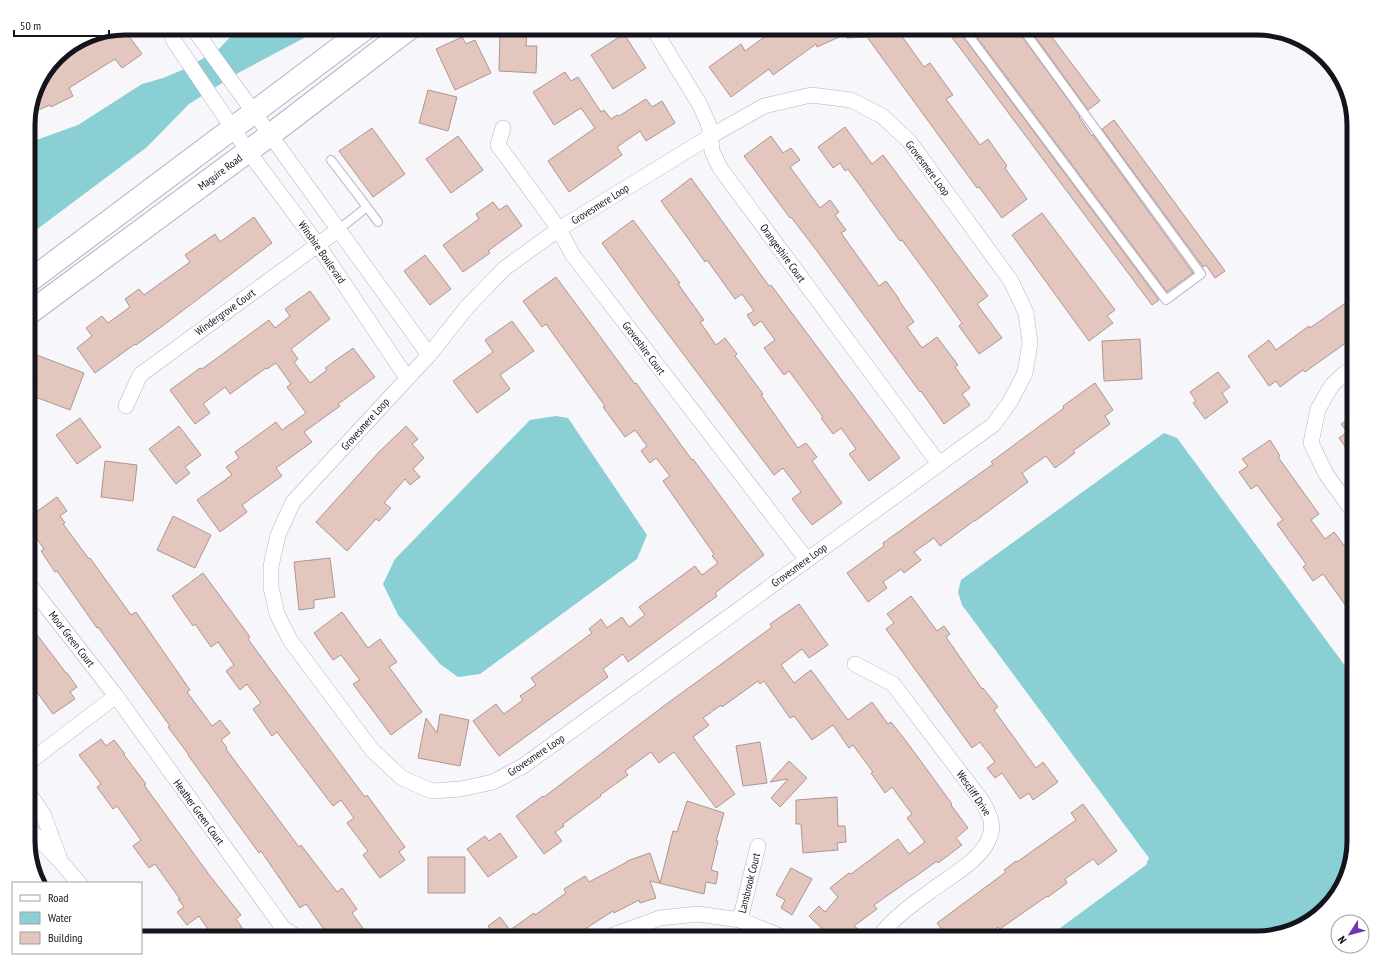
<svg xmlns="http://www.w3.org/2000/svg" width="1382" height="966" font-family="'PT Sans Narrow',sans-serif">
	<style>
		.water { fill: #89cfd3 }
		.building { fill: #e3c6be; stroke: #b0958d }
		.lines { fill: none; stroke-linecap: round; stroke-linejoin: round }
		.service-casing { stroke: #b5b1c9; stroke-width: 10 }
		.minor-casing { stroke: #b5b1c9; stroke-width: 16 }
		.secondary-casing { stroke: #b5b1c9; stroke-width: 24 }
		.service { stroke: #fff; stroke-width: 8 }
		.minor { stroke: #fff; stroke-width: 15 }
		.secondary { stroke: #fff; stroke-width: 22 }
		.labels { text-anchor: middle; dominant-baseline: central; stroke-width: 3.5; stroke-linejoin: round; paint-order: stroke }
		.street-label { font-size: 11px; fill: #15131c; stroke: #fff }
		.rim { fill: none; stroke: #15131c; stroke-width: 5 }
	</style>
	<rect width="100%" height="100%" fill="#f7f6fb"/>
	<!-- water -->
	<path class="water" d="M227,28H309L304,38L238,73L189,104L147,147L28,236V143L78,125L142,84L163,78L187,68L219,49L231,36Z
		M556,416L568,418L647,535L637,559L480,674L458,677L440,664L398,615L383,584L395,559L530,420Z
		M1164,433L1177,438L1354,678V842L1349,873L1334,900L1300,928L1257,938H1057L1060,928L1146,865L1149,858L962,605L958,592L961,580Z"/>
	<!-- building -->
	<path class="building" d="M123,28L142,54L122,68L115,59L69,88L73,96L51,107L50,105L29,114L38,82L61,52L77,42L81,48L99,37L97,33Z
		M787,28H896L924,67L930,63L953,95L946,99L980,145L988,139L1007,166L1005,168L1027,199L1002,218L979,187L977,188L867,37L847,38L846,34L817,47L816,44L773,75L769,69L731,97L709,67L741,44L745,51L774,30L778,35Z
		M945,28H958L959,31L1159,300L1152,305Z
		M970,28H1017L1018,31L1080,116L1079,117L1092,136L1093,135L1193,273L1167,292Z
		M1029,28H1045L1100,101L1088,110Z
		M500,30L527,32L526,46H537L536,73L499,71Z
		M624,34L646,68L613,89L591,55Z
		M462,37L466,44L475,40L491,73L455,90L436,49Z
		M565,72L571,81L578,77L601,112L604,110L611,119L617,115L619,116L646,99L652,107L662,101L675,123L646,141L640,131L617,147L622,155L569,192L548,161L595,128L581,108L554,125L533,92Z
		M428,90L457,97L448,131L419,123Z
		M1114,120L1225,271L1215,278L1206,265L1203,267L1102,129Z
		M845,127L872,164L883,155L988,296L977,304L1002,338L979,354L959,326L962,323L935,285L902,240L900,241L848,169L845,171L840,163L833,168L818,147Z
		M372,128L405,174L373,197L339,151Z
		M458,136L483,170L451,193L426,159Z
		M771,136L783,153L791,148L800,160L790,167L820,208L830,200L839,212L835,215L846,230L841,233L879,286L886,281L899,299H898L914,322L907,327L922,348L937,337L958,365L955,367L970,388L962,394L970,405L944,424L921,391L920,392L817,251L791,217L790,218L744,156Z
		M691,178L769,286L771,285L900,458L869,481L849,454L856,449L841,428L833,434L821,418L823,417L789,371L784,375L764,348L775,340L761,321L754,326L747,315L754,311L742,294L735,299L707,260L705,262L661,201Z
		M493,202L499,210L507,205L522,226L488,251L490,253L463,272L443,245L479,219L476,214Z
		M1042,213L1115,310L1107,316L1113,323L1089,341L1012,235Z
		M254,217L272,243L165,324L136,345L135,344L95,373L77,348L92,336L86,328L102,316L108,323L130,307L125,299L139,289L144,295L190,262L185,255L215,234L220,242Z
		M633,220L680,283L678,284L704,320L700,322L716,345L725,338L737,354L735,356L763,394L761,395L798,448L806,443L817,457L812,461L842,503L812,525L792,499L801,492L783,468L774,475L648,307L602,243Z
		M425,255L451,289L430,305L404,271Z
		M556,277L635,384L636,383L692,460L693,459L764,555L715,593L717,596L628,662L623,654L603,669L608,677L499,756L473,721L496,704L504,714L523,700L520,696L536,685L531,678L592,633L589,629L601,619L607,628L622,617L629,627L645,615L639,607L695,566L702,575L718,563L712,556L714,554L663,481L670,476L656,458L650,463L641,451L647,446L635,430L625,437L603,407L605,406L546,324L542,327L523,301Z
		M310,291L330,319L291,349L298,359L294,362L310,383L327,370L325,368L353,348L375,377L338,404L340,406L304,432L312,442L276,468L282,476L242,505L247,512L220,532L197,500L232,475L226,467L239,458L235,452L276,422L282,430L306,413L287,387L291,384L276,363L267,369L266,368L230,394L225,387L203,404L210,413L195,424L170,390L200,368L202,369L269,320L275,328L290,316L285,309Z
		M1354,297V337L1305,372L1303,370L1280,387L1276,381L1269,386L1248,356L1269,340L1276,350L1309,326L1310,328Z
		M512,321L534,351L500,375L510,389L477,413L453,381L493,352L485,340Z
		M1140,339L1142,379L1104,381L1102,341Z
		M34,354L84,373L70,410L30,395L37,376L28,372Z
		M1218,372L1230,387L1222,393L1228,402L1205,419L1193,403L1196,401L1190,392Z
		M1095,383L1113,410L1105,416L1110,424L1073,451L1075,453L1055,468L1046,456L1022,473L1028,482L975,521V520L940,546L934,538L914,552L921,560L904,573L901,569L883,582L887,588L868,602L847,573L884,546L883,543L993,464L991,462L1064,408L1063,406Z
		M1354,415V459L1339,438L1347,432L1341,424Z
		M80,418L101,447L77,464L56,435Z
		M179,426L201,455L185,467L190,473L176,484L149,449Z
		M406,426L418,439L412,444L424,458L413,469L420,477L410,485L405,479L384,503L391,508L379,521L376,519L347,551L316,522L379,452Z
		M1270,440L1280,456L1278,457L1319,514L1311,520L1325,539L1334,532L1354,559V600L1346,606L1323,574L1313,581L1303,567L1306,564L1277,524L1283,520L1257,485L1251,489L1239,472L1248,466L1242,459Z
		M105,461L137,465L133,501L101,497Z
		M57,497L67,511L60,516L65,523L63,524L89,559L90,558L131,615L136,612L190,690L187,692L212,726L220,720L230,733L221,740L227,748L226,749L299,847L301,845L337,892L342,888L357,909L352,913L370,938H334L328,930L326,932L306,904L300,908L261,851L259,853L188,755H189L168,727L170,726L98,627L97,628L57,571L55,572L41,551L44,549L28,526V518Z
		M173,516L211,535L195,568L157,550Z
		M330,558L335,597L314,600V608L299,610L294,562Z
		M203,573L250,637L248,639L283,687L365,797L367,795L405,847L399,852L405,860L380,878L363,855L368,851L347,823L354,818L341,800L333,806L277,732L272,736L253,709L261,703L247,684L240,690L226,671L234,665L218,642L211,647L195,624L193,626L172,596Z
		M911,596L937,631L944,626L950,634L946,637L982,689L983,688L998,707L994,710L1036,768L1043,762L1058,782L1033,800L1029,793L1020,799L1002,773L995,778L987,768L995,762L980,742L972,748L886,629L894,623L887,614Z
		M799,604L828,645L809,658L802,649L781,665L794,683L811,670L848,720L872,702L888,724L891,722L909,745L952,804L951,805L968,828L956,838L962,845L938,863L937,861L912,879H911L874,905L877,909L854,926L858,929L850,938H846L841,933L836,938H832L809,916L819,906L825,912L838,897L830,888L849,873L851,874L898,839L909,854L925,842L907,818L912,814L892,787L885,793L871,773L873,772L853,745L849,748L833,725L812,740L794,716L790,718L764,681L760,684L758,681L722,707L721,705L703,718L709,725L693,737L735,794L716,808L674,752L659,763L651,752L625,771L628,775L600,795L601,796L563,824L564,826L555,832L562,841L544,854L516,816L543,796L544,797L661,708L772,627L770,624Z
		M342,612L368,648L380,639L397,662L389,667L422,712L391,735L353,684L360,680L341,655L333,660L314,633Z
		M28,623L66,673H67L77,687L70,692L75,699L53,714L28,680Z
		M440,714L469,720L460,766L418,758L426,718L437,733Z
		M101,739L106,746L114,740L125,754L124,755L146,784L144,785L210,876L241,915L236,919L249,938H214L199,916L187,925L177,912L184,907L178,899H180L155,864L149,868L133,846L141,840L117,806L113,809L97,787L101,784L79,755Z
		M760,742L767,783L743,786L736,746Z
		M789,761L807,778L780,807L771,798L788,779L770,782Z
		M837,797L838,826H845L846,842L837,843L838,850L803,853L801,824H796V800Z
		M687,801L724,813L716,841H718L711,870L718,872L716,884L706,882L704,894L650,881L656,898L640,903L639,900L614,913L613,911L571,938H496L488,926L500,917L510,930L534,913L535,915L566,893L564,889L585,876L589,882L627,862V861L650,853L660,883L673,831L677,832Z
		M1083,804L1117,851L1098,865L1093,859L1065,879L1067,883L1048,897L1047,896L1000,929L998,927L984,938H933L943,931L937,923L1006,872L1004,870L1016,861L1017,862L1076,820L1071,813Z
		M500,833L517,857L488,877L467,849L485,836L489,841Z
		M428,857H465V893H428Z
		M791,868L812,879L792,915L781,908L785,900L776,895Z"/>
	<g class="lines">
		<defs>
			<path id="service" d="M963,28L1166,300L1201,274L1022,28
				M331,160L367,207L338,230
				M367,207L378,222"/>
			<path id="minor" d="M169,28L174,41L248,151L318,245L407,378
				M193,28L429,355
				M653,28L700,105L708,123L711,136L712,151L720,168L939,464
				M811,95L851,100L882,116L909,141L1011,281L1026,313L1030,343L1025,373L1010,402L993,425L523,766L493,782L461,789L432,791L402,778L372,750L290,640L277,614L271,587V566L278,535L293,502L429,355L467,307L505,268L559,229L711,136L764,106Z
				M503,128L498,145L559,229L572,254L807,560
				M1354,367L1344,374L1332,385L1318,409L1311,443L1326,474L1354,513
				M126,406L140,375L338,230
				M28,583L116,696L283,928L298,938
				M855,664L893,684L982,801C988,812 995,823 990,836C982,861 948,877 928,893C910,906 891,920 878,938
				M28,763L116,696
				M28,792L43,814L61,862
				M28,828L61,862L79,883
				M740,920L758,846
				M609,938L613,935L660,918L698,914L740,920L785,938"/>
			<path id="secondary" d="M28,282L366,28
				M28,314L270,135L410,28"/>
		</defs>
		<!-- service casing -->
		<use href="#service" class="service-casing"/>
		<!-- minor casing -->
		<use href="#minor" class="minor-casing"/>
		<!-- secondary casing -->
		<use href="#secondary" class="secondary-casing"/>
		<!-- service -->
		<use href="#service" class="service"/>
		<!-- minor -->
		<use href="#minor" class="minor"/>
		<!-- secondary -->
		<use href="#secondary" class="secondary"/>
	</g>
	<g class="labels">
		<!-- street labels -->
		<g class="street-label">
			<text transform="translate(928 168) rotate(53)">Grovesmere Loop</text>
			<text transform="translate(220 172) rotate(-37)">Maguire Road</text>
			<text transform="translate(600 204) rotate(-32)">Grovesmere Loop</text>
			<text transform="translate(322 252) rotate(55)">Winshire Boulevard</text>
			<text transform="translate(783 253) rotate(54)">Orangeshire Court</text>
			<text transform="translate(225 312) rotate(-36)">Windergrove Court</text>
			<text transform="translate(644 348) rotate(53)">Groveshire Court</text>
			<text transform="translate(365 424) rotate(-48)">Grovesmere Loop</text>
			<text transform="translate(799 565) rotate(-36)">Grovesmere Loop</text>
			<text transform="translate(72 639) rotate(52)">Moor Green Court</text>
			<text transform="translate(536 755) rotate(-34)">Grovesmere Loop</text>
			<text transform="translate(974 793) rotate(56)">Wescliff Drive</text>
			<text transform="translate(199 812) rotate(54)">Heather Green Court</text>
			<text transform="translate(749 883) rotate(-76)">Lansbrook Court</text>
		</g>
	</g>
	<!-- crop -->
	<path d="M0 0H1382V966H0ZM125 35H1257A90 90 0 0 1 1347 125V841A90 90 0 0 1 1257 931H125A90 90 0 0 1 35 841V125A90 90 0 0 1 125 35Z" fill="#fff" fill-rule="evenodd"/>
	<path class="rim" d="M125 35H1257A90 90 0 0 1 1347 125V841A90 90 0 0 1 1257 931H125A90 90 0 0 1 35 841V125A90 90 0 0 1 125 35Z"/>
	<!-- legend -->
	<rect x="12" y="882" width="130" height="72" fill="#ffffff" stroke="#a1a1a4"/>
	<rect x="20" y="895" width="20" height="6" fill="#ffffff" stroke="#a1a1a4"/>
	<text x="48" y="902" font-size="12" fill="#15131c">Road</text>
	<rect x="20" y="912" width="20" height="12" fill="#89cfd3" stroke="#a1a1a4"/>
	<text x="48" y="922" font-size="12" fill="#15131c">Water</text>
	<rect x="20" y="932" width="20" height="12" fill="#e3c6be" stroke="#a1a1a4"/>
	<text x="48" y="942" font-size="12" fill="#15131c">Building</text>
	<!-- north arrow -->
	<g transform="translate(1350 934) rotate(234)"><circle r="19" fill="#ffffff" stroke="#a1a1a4"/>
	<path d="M0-3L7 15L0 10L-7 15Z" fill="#6f38ae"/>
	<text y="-6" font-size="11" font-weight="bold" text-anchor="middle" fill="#15131c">N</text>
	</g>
	<!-- scale -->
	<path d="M14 30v6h95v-6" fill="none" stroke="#15131c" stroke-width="2"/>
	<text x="20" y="30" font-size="12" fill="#15131c" stroke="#ffffff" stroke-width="3" paint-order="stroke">50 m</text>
</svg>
